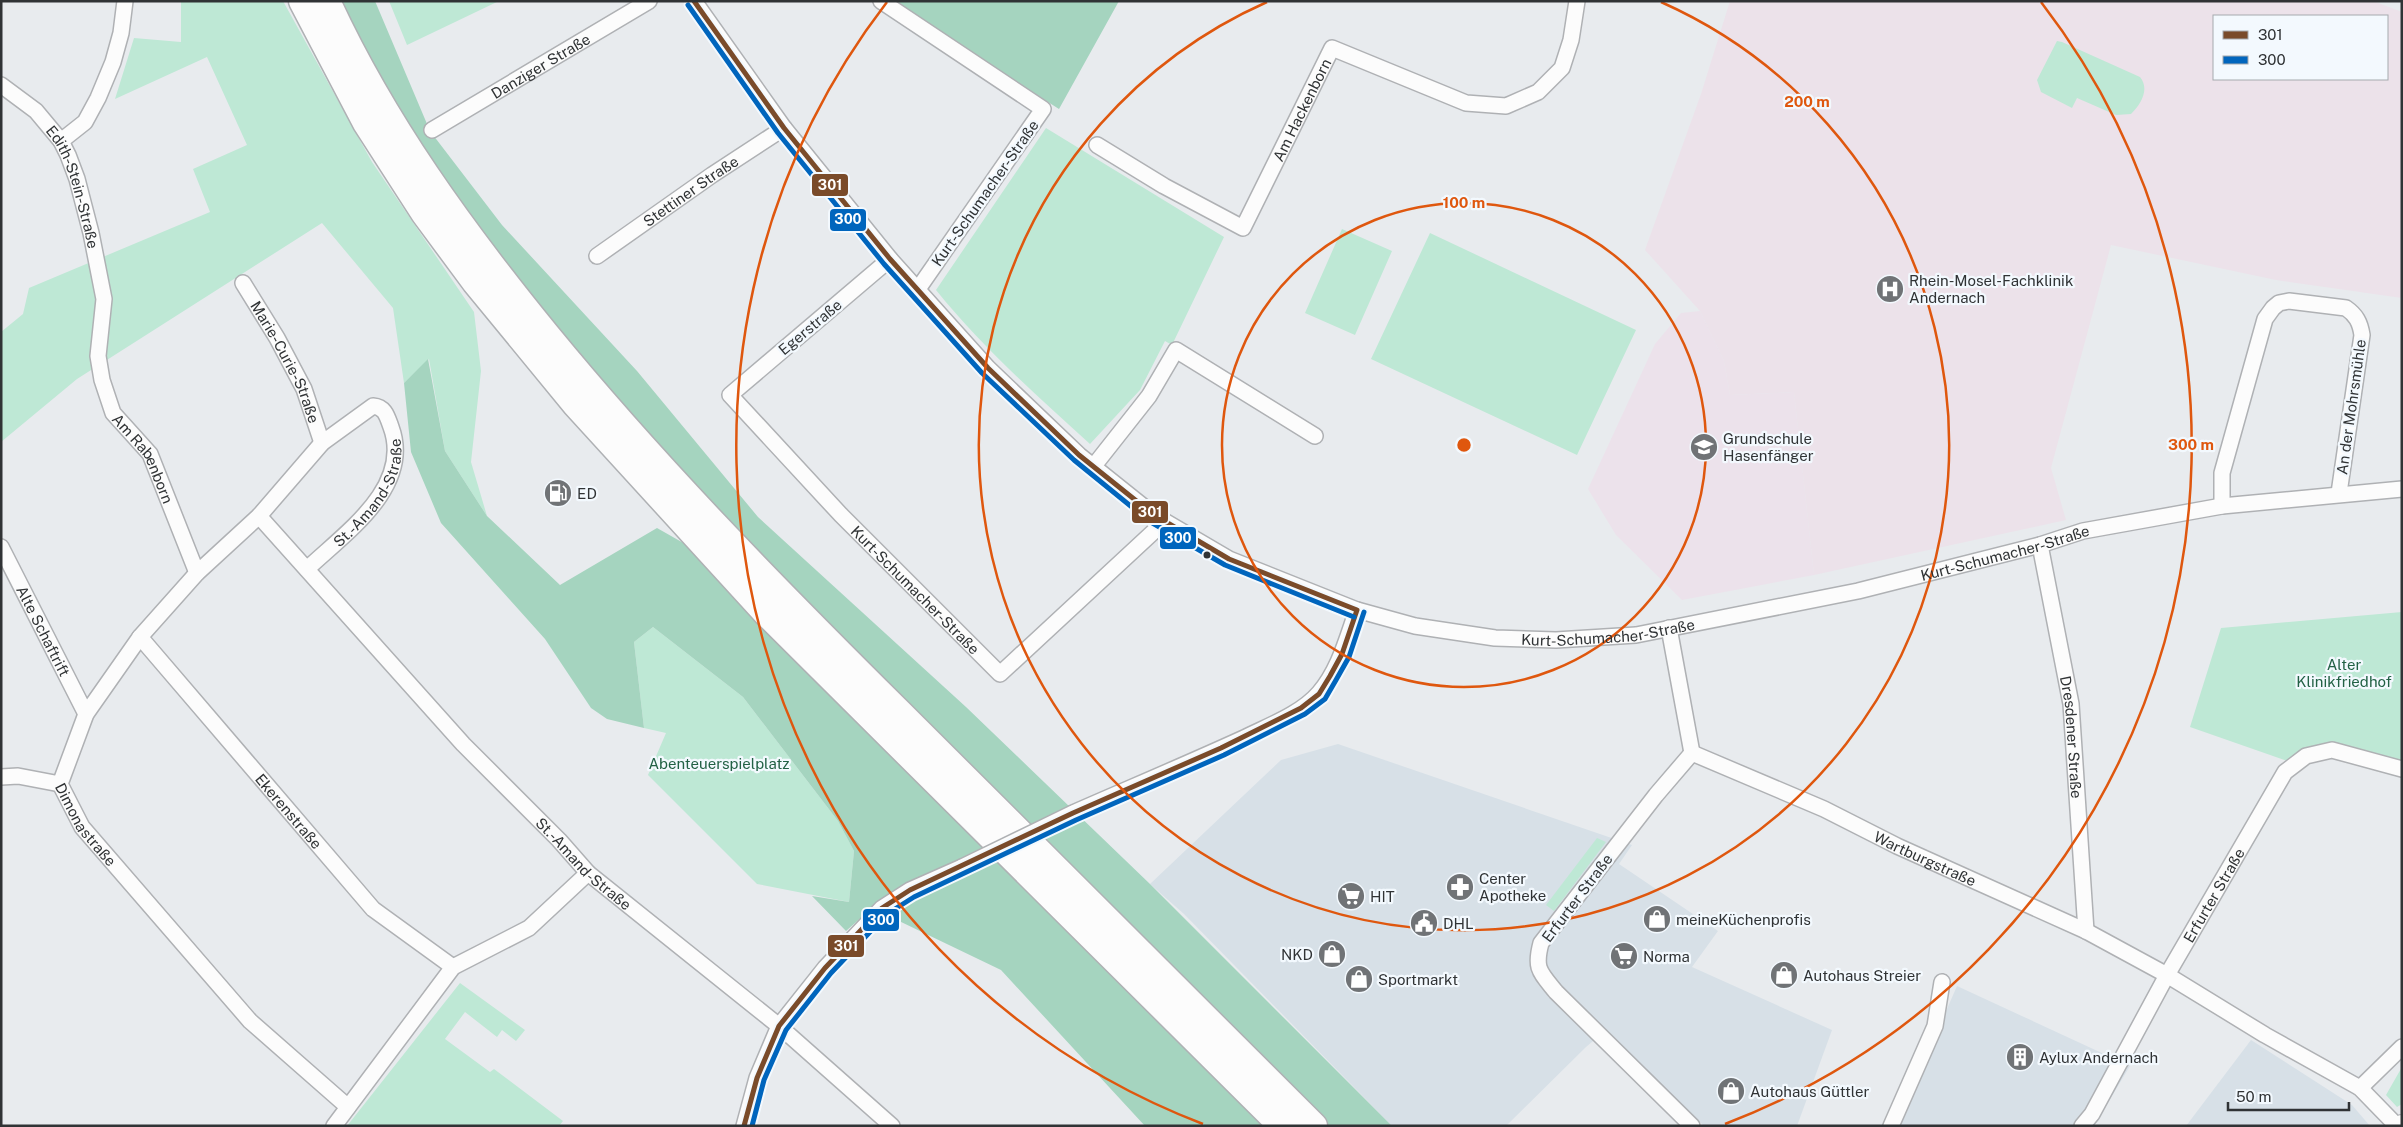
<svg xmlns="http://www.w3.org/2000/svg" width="2403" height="1127" font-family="'Public Sans',sans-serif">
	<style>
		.built { fill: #d7e0e7 }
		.education { fill: #ece2eb }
		.medical { fill: #ece2ea; fill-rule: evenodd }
		.green { fill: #bee8d5 }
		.forest { fill: #a5d4bf }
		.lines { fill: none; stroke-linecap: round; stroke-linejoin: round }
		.street-casing { stroke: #afb1b4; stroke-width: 18 }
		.secondary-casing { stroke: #afb1b4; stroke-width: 22 }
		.highway-casing { stroke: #afb1b4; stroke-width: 29 }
		.street { stroke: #fcfcfc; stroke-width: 15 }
		.secondary { stroke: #fcfcfc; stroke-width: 20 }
		.highway { stroke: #fcfcfc; stroke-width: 26 }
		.street-bridge-casing { stroke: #afb1b4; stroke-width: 18; stroke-linecap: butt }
		.street-bridge { stroke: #fcfcfc; stroke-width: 15 }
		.bus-1-casing { stroke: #f3f9fe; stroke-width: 9 }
		.bus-2-casing { stroke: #f3f9fe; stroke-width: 9 }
		.bus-1 { stroke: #7a4b2a; stroke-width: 5 }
		.bus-2 { stroke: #0065bd; stroke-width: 5 }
		.ring { fill: none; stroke: #df570e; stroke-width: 2.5 }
		.bus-dot { fill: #303335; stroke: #f3f9fe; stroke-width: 2 }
		.labels { text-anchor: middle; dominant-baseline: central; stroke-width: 4.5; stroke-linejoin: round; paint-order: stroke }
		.street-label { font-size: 15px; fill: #303335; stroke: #f3f9fe }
		.poi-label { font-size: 15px; fill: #303335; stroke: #f3f9fe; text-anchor: start }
		.park-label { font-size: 15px; fill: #226145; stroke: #f3f9fe }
		.centre { fill: #df570e; stroke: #f3f9fe; stroke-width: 2.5 }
		.ring-label { font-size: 15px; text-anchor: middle; font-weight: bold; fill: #df570e; stroke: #f3f9fe; stroke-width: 4.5; stroke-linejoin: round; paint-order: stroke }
		.line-badge { stroke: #f3f9fe; stroke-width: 2 }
		.badge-label { font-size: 14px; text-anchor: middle; font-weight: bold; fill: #fff }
	</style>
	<rect width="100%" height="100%" fill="#e8ebee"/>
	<!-- built -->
	<path class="built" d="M1338,744L1632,845L1619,864L1718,931L1692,967L1832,1030L1797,1126H1704L1606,1030L1586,1047L1506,1126H1392L1184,914L1150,884L1281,760Z
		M1957,986L2130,1066L2094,1126H1896Z
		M2251,1040L2352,1105L2370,1126H2186Z"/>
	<!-- education -->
	<path class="education" d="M1700,311L1724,361L1730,395L1794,392L1814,575L1682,600L1616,535L1588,489L1655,344L1681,313Z"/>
	<!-- medical -->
	<path class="medical" d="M1730,1H2373L2402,12V298L2276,280L2111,245L2051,468L2066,520L1814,575L1794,392L1730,395L1724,361L1700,311L1645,250L1701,94ZM2214,16H2387V79H2214Z"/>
	<!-- green -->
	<path class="green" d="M181,1H283L372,162L474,312L481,371L471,462L487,516L445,451L429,359L404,383L393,308L322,223L77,379L1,442V332L23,314L29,288L210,212L193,169L247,145L207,57L115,99L134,38L181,42Z
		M389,1H499L407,45Z
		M2057,41L2062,42L2140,77C2150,89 2141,104 2131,114L2116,115L2077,98L2072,108L2041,92L2037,80Z
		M1046,128L1224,237L1172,345L1165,341L1140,390L1090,444C1036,395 982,347 936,290Z
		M1342,229L1392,251L1355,335L1305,313Z
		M1430,233L1636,330L1577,455L1371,359Z
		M2402,612V763L2332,744L2290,762L2190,727L2221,628Z
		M653,627L743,697L838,821L854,851L849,902L757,884L648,775L666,733L644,728L634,642Z
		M1597,838L1606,842L1554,911L1546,905Z
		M460,983L525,1030L516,1041L502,1030L497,1037L465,1012L445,1039L490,1072L494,1069L563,1121L559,1126H347Z
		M2402,1067V1104L2397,1107L2386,1095Z"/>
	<!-- forest -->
	<path class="forest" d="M337,1H375L430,131L502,225L637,371L758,517L966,707L1150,884L1392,1126H1328L1319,1119L739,538L526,297L389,99Z
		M889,1H1119L1059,109Z
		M428,359L445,451L487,516L560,585L657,528L694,549L980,842L1263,1126H1145L1001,970L872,908L846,931L812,896L849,902L854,851L838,821L743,697L653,627L634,642L644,728L607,719L591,708L545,639L441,523L411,452L404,383Z"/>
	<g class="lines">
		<defs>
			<g id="street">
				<path id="s1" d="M694,1L784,128L890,259L988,368L1079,455L1154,515L1229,559L1357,610L1415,626L1495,638L1556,640L1636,635L1858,591L2040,545L2083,531L2222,506L2402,489"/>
				<path d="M881,1L1043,109L918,289"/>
				<path id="s2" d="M1,85L36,111L61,141L68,155L77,179L91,233L104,299L98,356L102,380L113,413L150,454L197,573"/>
				<path id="s3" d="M432,130L649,1"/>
				<path d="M61,141L85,122L98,98L113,62L121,33L125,1"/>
				<path id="s4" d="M1097,145L1164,186L1243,228L1332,48L1466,103L1506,106L1538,92L1562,68L1571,40L1577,1"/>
				<path id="s5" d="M597,256L712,175L784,128"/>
				<path id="s6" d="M890,259L730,395L841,515L1000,674L1164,522"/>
				<path id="s7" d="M243,283L277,338L304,389L322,443"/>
				<path d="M1093,467L1149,396L1176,350L1315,436"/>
				<path d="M2222,506V473L2265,319L2273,308L2279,303L2289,301L2346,308C2356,315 2360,322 2362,335L2339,493"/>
				<path id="s8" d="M259,516L463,744L559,840L588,873L779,1026L892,1126"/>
				<path id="s9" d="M2040,545L2071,704L2086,931"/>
				<path id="s10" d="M1,547L86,714"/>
				<path id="s11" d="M307,569C345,533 413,487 391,427C387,416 385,407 373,406L322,443L259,516L197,573L140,637L86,714L60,784L82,827L250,1021L348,1107"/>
				<path d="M1669,628L1692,753"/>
				<path id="s12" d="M140,637L373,909L453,967"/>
				<path id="s13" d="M1692,753L1824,809L1897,846L2086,931L2167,975L2265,1035L2360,1088L2397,1126"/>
				<path d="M1692,753L1656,795L1541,943C1534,969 1540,972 1556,992L1692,1126"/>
				<path d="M1,777L18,776L60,784"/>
				<path d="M1073,813C1130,788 1187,764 1244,738C1268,726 1301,714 1319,693C1339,670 1347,638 1357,610"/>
				<path d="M2360,1088L2402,1047"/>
				<path d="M334,1126L453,967L529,928L588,873"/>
				<path d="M744,1126L757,1078L779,1026L825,968L882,908L910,890L962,867"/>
				<path d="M1891,1126L1935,1026L1942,982"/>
				<path id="s14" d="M2082,1126L2092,1114L2167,975L2285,772L2306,756L2332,750L2402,769"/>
			</g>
			<path id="secondary" d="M2400,1126L2402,1125"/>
			<path id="highway" d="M302,1L366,123L424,213L475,282L576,405L766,613L1282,1126
				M327,1C383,123 462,231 546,334C655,467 775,589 897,710C1036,848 1175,987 1314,1126"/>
		</defs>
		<!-- street casing -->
		<use href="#street" class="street-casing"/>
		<!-- secondary casing -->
		<use href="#secondary" class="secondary-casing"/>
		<!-- highway casing -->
		<use href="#highway" class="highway-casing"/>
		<!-- street -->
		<use href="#street" class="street"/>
		<!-- secondary -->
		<use href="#secondary" class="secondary"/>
		<!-- highway -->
		<use href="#highway" class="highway"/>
		<defs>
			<path id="street-bridge" d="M962,867L1073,813"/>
		</defs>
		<!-- street-bridge casing -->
		<use href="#street-bridge" class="street-bridge-casing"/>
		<!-- street-bridge -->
		<use href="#street-bridge" class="street-bridge"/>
		<defs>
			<path id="bus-1" d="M694,1L784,128L890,259L988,368L1079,455L1154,515L1229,559L1357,610
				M744,1126L757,1078L779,1026L825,968L882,908L910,890L1073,813L1221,748L1301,708L1319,694L1330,676L1342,654L1357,610"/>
			<path id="bus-2" d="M688,5L778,133L884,264L982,373L1074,460L1149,521L1225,565L1354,617
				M752,1126L764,1080L786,1030L831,973L887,914L914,897L1076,820L1224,755L1305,714L1325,699L1336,680L1349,657L1364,612"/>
		</defs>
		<!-- bus-1 casing -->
		<use href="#bus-1" class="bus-1-casing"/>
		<!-- bus-2 casing -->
		<use href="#bus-2" class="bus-2-casing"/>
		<!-- bus-1 -->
		<use href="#bus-1" class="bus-1"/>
		<!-- bus-2 -->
		<use href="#bus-2" class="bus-2"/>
	</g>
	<!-- distance rings -->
	<g class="ring">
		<circle cx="1464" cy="445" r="242"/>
		<path d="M1661 2A485 485 0 1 1 1267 2"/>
		<path d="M1203 1124A727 727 0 0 1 887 2M2041 2A727 727 0 0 1 1725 1124"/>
	</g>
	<!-- icons -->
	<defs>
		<symbol id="hospital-disc" viewBox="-11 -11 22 22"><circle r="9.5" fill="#707376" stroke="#f3f9fe"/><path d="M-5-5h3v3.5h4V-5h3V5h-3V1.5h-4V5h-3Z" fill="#fff"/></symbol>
		<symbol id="school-disc" viewBox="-11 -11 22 22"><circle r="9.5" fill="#707376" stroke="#f3f9fe"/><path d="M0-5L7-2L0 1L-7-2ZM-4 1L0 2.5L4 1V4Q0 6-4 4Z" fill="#fff"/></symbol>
		<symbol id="fuel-disc" viewBox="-11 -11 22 22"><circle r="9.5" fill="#707376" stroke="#f3f9fe"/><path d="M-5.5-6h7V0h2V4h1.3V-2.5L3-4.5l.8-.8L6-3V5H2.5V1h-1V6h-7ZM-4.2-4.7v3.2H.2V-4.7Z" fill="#fff"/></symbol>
		<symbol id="pharmacy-disc" viewBox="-11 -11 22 22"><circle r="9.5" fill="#707376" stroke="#f3f9fe"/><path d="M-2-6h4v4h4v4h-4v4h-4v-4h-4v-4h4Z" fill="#fff"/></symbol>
		<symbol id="supermarket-disc" viewBox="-11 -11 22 22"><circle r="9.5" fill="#707376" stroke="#f3f9fe"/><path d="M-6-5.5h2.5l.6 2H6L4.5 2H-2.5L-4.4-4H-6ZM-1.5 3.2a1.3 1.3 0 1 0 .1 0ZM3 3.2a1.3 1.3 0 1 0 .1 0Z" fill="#fff"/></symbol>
		<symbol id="shop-disc" viewBox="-11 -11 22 22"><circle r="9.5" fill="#707376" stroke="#f3f9fe"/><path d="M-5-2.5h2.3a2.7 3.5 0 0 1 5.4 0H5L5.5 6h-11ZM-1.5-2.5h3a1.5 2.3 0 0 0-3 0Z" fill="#fff"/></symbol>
		<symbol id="civic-disc" viewBox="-11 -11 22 22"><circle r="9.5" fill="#707376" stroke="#f3f9fe"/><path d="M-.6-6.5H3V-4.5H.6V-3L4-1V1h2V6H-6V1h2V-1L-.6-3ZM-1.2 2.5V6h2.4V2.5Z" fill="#fff"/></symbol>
		<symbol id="building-disc" viewBox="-11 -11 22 22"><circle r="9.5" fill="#707376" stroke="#f3f9fe"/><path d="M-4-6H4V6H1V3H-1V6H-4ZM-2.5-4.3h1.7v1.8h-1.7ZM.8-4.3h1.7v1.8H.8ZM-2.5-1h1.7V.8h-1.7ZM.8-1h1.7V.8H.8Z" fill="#fff"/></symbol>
	</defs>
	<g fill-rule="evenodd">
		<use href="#hospital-disc" x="1874" y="273" width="32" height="32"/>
		<use href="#school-disc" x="1688" y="431" width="32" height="32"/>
		<use href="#fuel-disc" x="542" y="477" width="32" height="32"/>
		<use href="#pharmacy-disc" x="1444" y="871" width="32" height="32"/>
		<use href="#supermarket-disc" x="1335" y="880" width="32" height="32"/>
		<use href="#shop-disc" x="1641" y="903" width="32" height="32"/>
		<use href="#civic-disc" x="1408" y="907" width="32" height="32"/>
		<use href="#shop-disc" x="1316" y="938" width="32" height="32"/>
		<use href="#supermarket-disc" x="1608" y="940" width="32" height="32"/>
		<use href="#shop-disc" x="1768" y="959" width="32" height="32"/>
		<use href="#shop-disc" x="1343" y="963" width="32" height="32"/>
		<use href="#building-disc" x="2004" y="1041" width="32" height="32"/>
		<use href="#shop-disc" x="1715" y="1075" width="32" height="32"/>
	</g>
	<!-- markers -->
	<circle class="bus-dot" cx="1207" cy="555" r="4.5"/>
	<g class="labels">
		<!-- street labels -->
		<g class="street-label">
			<text stroke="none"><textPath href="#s3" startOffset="126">Danziger Straße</textPath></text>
			<text stroke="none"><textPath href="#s4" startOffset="300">Am Hackenborn</textPath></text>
			<text stroke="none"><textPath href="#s2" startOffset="130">Edith-Stein-Straße</textPath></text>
			<text stroke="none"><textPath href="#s5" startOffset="114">Stettiner Straße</textPath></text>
			<text transform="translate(985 193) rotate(-55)">Kurt-Schumacher-Straße</text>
			<text transform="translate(810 327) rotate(-40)">Egerstraße</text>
			<text stroke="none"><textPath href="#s7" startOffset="90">Marie-Curie-Straße</textPath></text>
			<text transform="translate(2351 407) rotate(-82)">An der Mohrsmühle</text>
			<text stroke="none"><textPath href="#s2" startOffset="419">Am Rabenborn</textPath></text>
			<text stroke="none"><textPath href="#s11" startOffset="101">St.-Amand-Straße</textPath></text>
			<text stroke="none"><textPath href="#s1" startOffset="1578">Kurt-Schumacher-Straße</textPath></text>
			<text stroke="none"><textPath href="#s6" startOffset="479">Kurt-Schumacher-Straße</textPath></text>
			<text stroke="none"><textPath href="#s1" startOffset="1172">Kurt-Schumacher-Straße</textPath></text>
			<text stroke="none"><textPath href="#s10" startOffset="94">Alte Schaftrift</textPath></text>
			<text stroke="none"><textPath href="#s9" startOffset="195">Dresdener Straße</textPath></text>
			<text stroke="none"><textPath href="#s12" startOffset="229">Ekerenstraße</textPath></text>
			<text stroke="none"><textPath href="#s11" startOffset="752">Dimonastraße</textPath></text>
			<text stroke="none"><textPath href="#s13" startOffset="256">Wartburgstraße</textPath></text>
			<text stroke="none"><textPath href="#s8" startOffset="476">St.-Amand-Straße</textPath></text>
			<text stroke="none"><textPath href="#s14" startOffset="266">Erfurter Straße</textPath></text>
			<text transform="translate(1577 898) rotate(-53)">Erfurter Straße</text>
		</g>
		<!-- poi labels -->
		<g class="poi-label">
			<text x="1909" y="280">Rhein-Mosel-Fachklinik<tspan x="1909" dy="17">Andernach</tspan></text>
			<text x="1723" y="438">Grundschule<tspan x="1723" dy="17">Hasenfänger</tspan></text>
			<text x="577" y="493">ED</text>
			<text x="1479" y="878">Center<tspan x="1479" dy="17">Apotheke</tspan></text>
			<text x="1370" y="896">HIT</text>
			<text x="1676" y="919">meineKüchenprofis</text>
			<text x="1443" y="923">DHL</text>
			<text x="1313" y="954" text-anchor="end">NKD</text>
			<text x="1643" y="956">Norma</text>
			<text x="1803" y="975">Autohaus Streier</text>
			<text x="1378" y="979">Sportmarkt</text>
			<text x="2039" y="1057">Aylux Andernach</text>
			<text x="1750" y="1091">Autohaus Güttler</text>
		</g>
		<!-- park labels -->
		<g class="park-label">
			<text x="2344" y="664">Alter<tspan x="2344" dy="17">Klinikfriedhof</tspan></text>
			<text x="719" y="763">Abenteuerspielplatz</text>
		</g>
	</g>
	<circle cx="1464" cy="445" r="8" class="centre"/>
	<g class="ring-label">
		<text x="1807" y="107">200 m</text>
		<text x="1464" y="208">100 m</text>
		<text x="2191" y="450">300 m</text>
	</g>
	<g class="line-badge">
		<rect x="811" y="173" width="38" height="24" rx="5" fill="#7a4b2a"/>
		<rect x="829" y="208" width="38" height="24" rx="5" fill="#0065bd"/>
		<rect x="1131" y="500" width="38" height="24" rx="5" fill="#7a4b2a"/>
		<rect x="1159" y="526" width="38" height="24" rx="5" fill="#0065bd"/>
		<rect x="862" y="908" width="38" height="24" rx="5" fill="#0065bd"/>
		<rect x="827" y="934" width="38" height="24" rx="5" fill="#7a4b2a"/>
	</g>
	<g class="badge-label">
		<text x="830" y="190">301</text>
		<text x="848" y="224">300</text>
		<text x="1150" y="517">301</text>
		<text x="1178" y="543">300</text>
		<text x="881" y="925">300</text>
		<text x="846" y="951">301</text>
	</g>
	<!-- border -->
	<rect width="2403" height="1127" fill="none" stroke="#303335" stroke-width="5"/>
	<!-- legend -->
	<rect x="2213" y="15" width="175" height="65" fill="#f3f9fe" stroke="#a5aaae"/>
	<rect x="2223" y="31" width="25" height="8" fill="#7a4b2a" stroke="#a5aaae"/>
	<text x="2258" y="40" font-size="15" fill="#303335">301</text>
	<rect x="2223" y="56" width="25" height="8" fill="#0065bd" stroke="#a5aaae"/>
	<text x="2258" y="65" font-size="15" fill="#303335">300</text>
	<!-- scale -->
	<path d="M2228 1102v8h121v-8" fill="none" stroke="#303335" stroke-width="2.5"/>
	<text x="2236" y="1102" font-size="15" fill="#303335" stroke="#f3f9fe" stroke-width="4" paint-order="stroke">50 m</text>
</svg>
